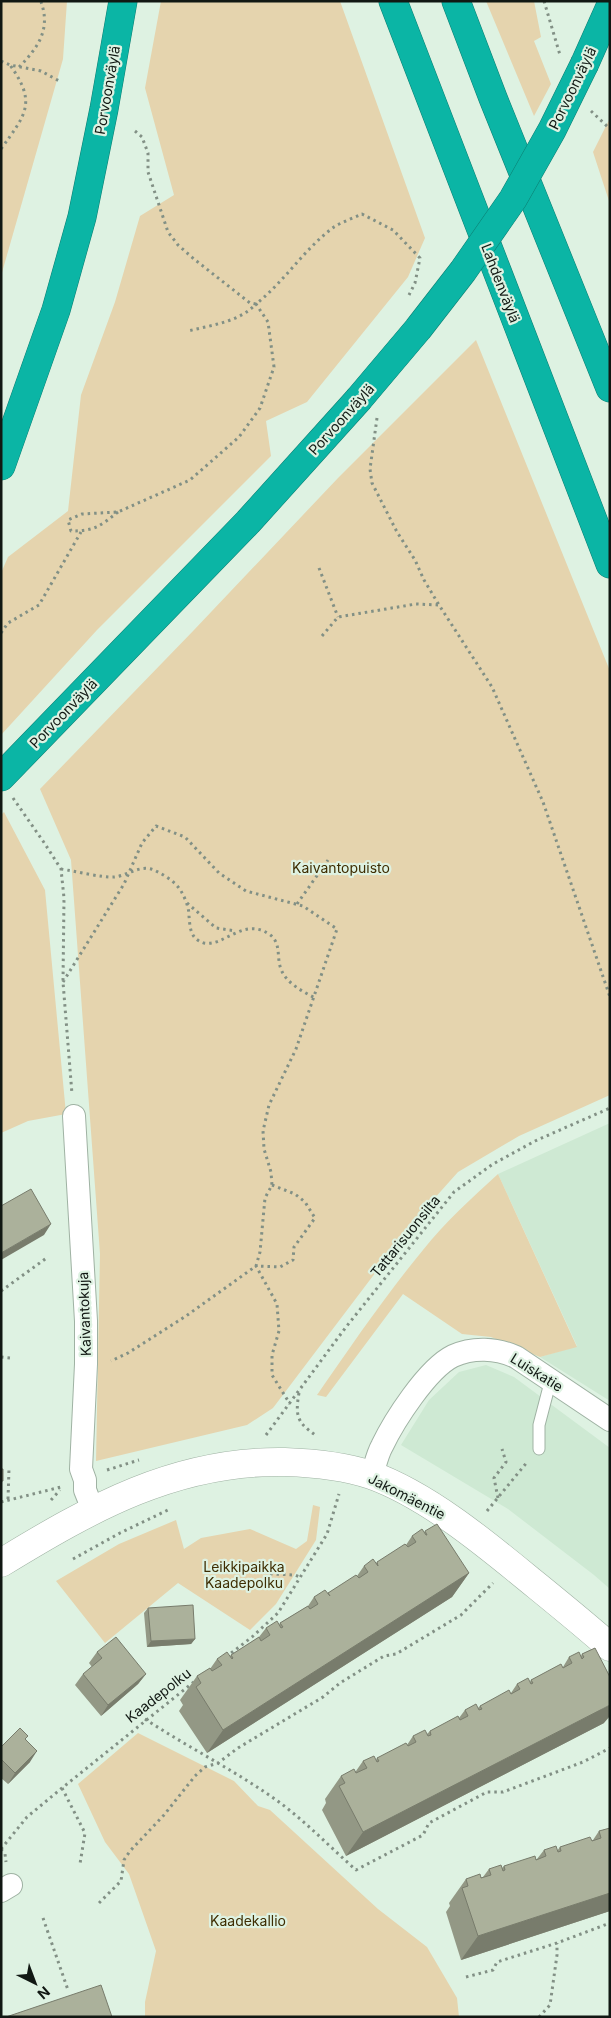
<svg xmlns="http://www.w3.org/2000/svg" width="611" height="2018" font-family="Inter,sans-serif">
	<style>
		.built { fill: #cee9d3 }
		.green { fill: #e5d4ae }
		.lines { fill: none; stroke-linecap: round; stroke-linejoin: round }
		.service-casing { stroke: #9fb2a3; stroke-width: 13 }
		.minor-casing { stroke: #9fb2a3; stroke-width: 24 }
		.tertiary-casing { stroke: #9fb2a3; stroke-width: 29 }
		.motorway-casing { stroke: #0d7e72; stroke-width: 29 }
		.path { stroke: #829085; stroke-width: 3; stroke-dasharray: 2.5 4; stroke-linecap: butt }
		.service { stroke: #fff; stroke-width: 11 }
		.minor { stroke: #fff; stroke-width: 22 }
		.tertiary { stroke: #fff; stroke-width: 28 }
		.motorway { stroke: #0bb5a5; stroke-width: 28 }
		.motorway-bridge-casing { stroke: #0d7e72; stroke-width: 29; stroke-linecap: butt }
		.motorway-bridge { stroke: #0bb5a5; stroke-width: 28 }
		.wall { fill: #939885 }
		.shaded-wall { fill: #787c6c }
		.building { fill: #abb19b; stroke: #787c6c }
		.labels { text-anchor: middle; dominant-baseline: central; stroke-width: 4.5; stroke-linejoin: round; paint-order: stroke }
		.street-label { font-size: 14px; fill: #111813; stroke: #def2e2 }
		.park-label { font-size: 14px; fill: #3e2d02; stroke: #def2e2 }
	</style>
	<rect width="100%" height="100%" fill="#def2e2"/>
	<!-- built -->
	<path class="built" d="M610,1123V1401L540,1357L577,1346L498,1174Z
		M486,1365L514,1377L610,1448V1589L594,1575L508,1509L401,1445L429,1400L459,1372Z"/>
	<!-- green -->
	<path class="green" d="M1,1H67L63,59L1,276Z
		M161,1H340L425,238L408,277L307,402L266,421L271,456L97,630L1,735V573L8,557L68,511L81,395L115,302L140,216L174,195L145,88Z
		M486,1H534L541,37L534,41L551,84L534,116Z
		M610,118V204L593,152Z
		M476,340L610,671V1095L519,1136L458,1172L416,1219L273,1408L247,1425L96,1461L100,1254L71,860L40,789L194,630L338,478Z
		M4,812L45,890L66,1114L28,1121L1,1133V815Z
		M498,1174L577,1347L540,1357L491,1337L462,1334L403,1294L326,1397L317,1395C351,1346 385,1296 423,1250C445,1222 472,1198 498,1174Z
		M313,1505L320,1507L316,1540L276,1604L250,1630L178,1583L105,1643L56,1581L119,1544L176,1520L184,1549L201,1538L250,1529L296,1549L307,1541Z
		M138,1733L234,1781L258,1806L270,1810L378,1909L427,1947L457,1998L459,2017H145V2002L156,1951L129,1874L105,1842L78,1784Z"/>
	<g class="lines">
		<defs>
			<path id="service" d="M539,1449V1425L551,1379"/>
			<path id="minor" d="M74,1116L86,1321V1364L81,1469L85,1480V1490L93,1510
				M372,1475C375,1466 377,1455 382,1446C394,1421 427,1369 453,1356C473,1347 496,1348 516,1357L610,1420
				M1,1891L11,1885"/>
			<path id="tertiary" d="M1,1563C91,1508 176,1460 285,1462C314,1463 344,1466 371,1475C427,1495 486,1544 531,1581C558,1603 584,1624 610,1647"/>
			<path id="motorway" d="M393,1L610,564
				M456,1L493,98L610,388
				M585,63L610,7
				M1,466L56,310L82,217L104,109L123,1
				M1,777L248,522L358,400"/>
		</defs>
		<!-- service casing -->
		<use href="#service" class="service-casing"/>
		<!-- minor casing -->
		<use href="#minor" class="minor-casing"/>
		<!-- tertiary casing -->
		<use href="#tertiary" class="tertiary-casing"/>
		<!-- motorway casing -->
		<use href="#motorway" class="motorway-casing"/>
		<!-- path -->
		<path class="path" d="M544,1L560,55
			M1,61L10,65L41,71L61,82
			M19,67C38,48 51,29 41,2
			M591,111L610,129
			M135,131L142,137L148,153V172L168,232L178,245L194,259L250,303L256,304C285,281 304,249 334,227C342,222 353,218 362,214L393,230L420,258L415,283L409,295
			M1,149C26,114 37,103 10,65
			M377,418L370,469L372,483L397,532L415,560L424,580L439,605
			M118,512C100,526 95,531 71,531L68,520L82,514L118,512L190,480L239,437L260,408L274,367L268,322L256,304C239,322 212,325 188,331
			M319,568L338,617
			M1,633L8,623L39,605L81,532
			M322,636L338,617L416,604L439,605L492,687L543,802L610,997
			M13,798L45,844L61,869L64,898L63,982L72,1094
			M61,869C74,871 103,878 114,877C127,876 140,864 154,870C164,875 175,881 181,891C185,898 189,907 189,916C190,927 190,939 204,943C224,947 243,917 269,934C282,943 276,957 281,969C286,983 302,991 315,998
			M187,903L216,928L236,931
			M297,904L328,860
			M63,982L124,884L142,843L156,826L185,837L219,873L246,891L303,906L337,929L296,1049L269,1105L263,1131L264,1149L271,1172L272,1185L265,1198L260,1252L256,1266L186,1316L128,1353L111,1361
			M272,1185L295,1194L305,1202L315,1218L294,1247L293,1260L280,1267L256,1266L277,1304L279,1331L272,1355V1375L290,1404
			M1,1291L48,1257
			M1,1357L11,1358
			M299,1393C295,1416 297,1423 317,1436
			M266,1435L346,1327L454,1192L493,1164L535,1141L610,1108
			M107,1470L139,1460
			M498,1498L494,1478L506,1462L502,1449
			M8,1499L9,1469
			M51,1500L60,1490
			M1,1502L61,1487
			M487,1511L528,1461
			M73,1559L120,1533L170,1509
			M270,1574L295,1575L300,1577
			M226,1657L252,1637L278,1613L327,1534L339,1494
			M145,1719C189,1748 236,1771 279,1802C306,1822 330,1847 356,1870L423,1835L429,1823L487,1792H503L583,1762L610,1748
			M62,1788L85,1833L80,1864
			M1,1849L27,1817L62,1788L195,1681
			M1,1849L5,1854L6,1862
			M99,1903L121,1881L124,1860L130,1851L164,1815L195,1776L205,1767L218,1763L238,1748L323,1697L340,1683L384,1656L396,1654L461,1615L493,1583
			M43,1918L68,1990
			M466,1977L493,1970L497,1962L557,1943L610,1923
			M539,2017L550,2005L557,1955V1943"/>
		<!-- service -->
		<use href="#service" class="service"/>
		<!-- minor -->
		<use href="#minor" class="minor"/>
		<!-- tertiary -->
		<use href="#tertiary" class="tertiary"/>
		<!-- motorway -->
		<use href="#motorway" class="motorway"/>
		<defs>
			<path id="motorway-bridge" d="M358,400L418,329L463,271L513,199L552,130L585,63"/>
		</defs>
		<!-- motorway-bridge casing -->
		<use href="#motorway-bridge" class="motorway-bridge-casing"/>
		<!-- motorway-bridge -->
		<use href="#motorway-bridge" class="motorway-bridge"/>
	</g>
	<!-- wall -->
	<path class="wall" d="M425,1531L469,1573L452,1597L207,1753L179,1711L183,1705L180,1700L197,1676L210,1669L217,1659L230,1656L231,1655L259,1637L266,1628L279,1625L280,1623L308,1606L314,1597L328,1593L357,1576L364,1566L376,1563L406,1545L412,1536L424,1533Z
		M148,1608L195,1639L191,1644L147,1647L144,1613Z
		M595,1648L604,1723L346,1856L322,1810L326,1803L325,1799L341,1776L356,1771L363,1761L376,1760L377,1758L407,1745L413,1736L427,1734L430,1731L459,1718L465,1710L478,1708L480,1706L511,1693L517,1684L530,1682L531,1680L563,1667L569,1657L581,1656L582,1654Z
		M97,1652L146,1674L138,1684L101,1716L75,1685L83,1674L92,1667L89,1663Z
		M26,1739L30,1762L8,1784L1,1778V1747Z
		M610,1828V1911L461,1960L446,1912L450,1906L449,1903L466,1879L483,1877L489,1869L502,1868L504,1866L537,1859L544,1850L557,1851L560,1847L593,1840L599,1831Z"/>
	<!-- shaded-wall -->
	<path class="shaded-wall" d="M51,1224L44,1235L1,1260V1253Z
		M469,1573L452,1597L207,1753L223,1730Z
		M195,1639L191,1644L147,1647L151,1641Z
		M146,1674L138,1684L101,1716L108,1705Z
		M610,1705V1716L604,1723L346,1856L363,1832Z
		M37,1751L30,1762L8,1784L15,1773Z
		M610,1893V1911L461,1960L478,1936Z"/>
	<!-- building -->
	<path class="building" d="M31,1189L51,1224L1,1253V1206Z
		M1,1469H3V1481H1Z
		M437,1524L469,1573L223,1730L196,1687L201,1683L197,1676L210,1668L212,1671L222,1665L217,1659L227,1652L232,1659L233,1658L231,1655L259,1637L261,1641L270,1635L266,1628L277,1621L281,1628L283,1627L280,1623L308,1606L310,1609L318,1604L314,1597L325,1590L330,1596L328,1593L356,1575L359,1578L368,1572L364,1566L373,1559L378,1566L377,1562L405,1544L408,1547L416,1542L412,1536L422,1529L426,1535H427L425,1531Z
		M193,1605L195,1639L151,1641L148,1608Z
		M116,1637L146,1674L108,1705L83,1674L102,1658L97,1652Z
		M595,1648L610,1677V1705L363,1832L339,1786L345,1783L341,1776L354,1769L356,1773L367,1768L363,1761L374,1756L377,1762L379,1761L377,1758L406,1743L408,1746L416,1742L413,1736L425,1730L428,1736L431,1735L430,1731L458,1716L460,1720L468,1716L465,1710L476,1704L479,1710L482,1709L480,1706L509,1690L511,1694L520,1689L517,1684L528,1678L531,1684L533,1683L531,1680L561,1664L563,1668L572,1663L569,1657L579,1652L582,1659L584,1657L582,1654Z
		M20,1728L28,1736L25,1739L37,1751L15,1773L1,1759V1747Z
		M610,1828V1893L478,1936L462,1888L468,1886L466,1879L480,1874L481,1878L491,1875L489,1869L501,1865L503,1871L505,1870L504,1866L535,1856L536,1860L546,1856L544,1850L556,1846L558,1852L561,1851L560,1847L590,1837L592,1841L601,1838L599,1831Z
		M101,1985L112,2017H6Z"/>
	<g class="labels">
		<!-- street labels -->
		<g class="street-label">
			<text transform="translate(572 88) rotate(-64)">Porvoonväylä</text>
			<text transform="translate(107 90) rotate(-80)">Porvoonväylä</text>
			<text transform="translate(501 283) rotate(69)">Lahdenväylä</text>
			<text transform="translate(341 419) rotate(-48)">Porvoonväylä</text>
			<text transform="translate(63 713) rotate(-46)">Porvoonväylä</text>
			<text transform="translate(405 1236) rotate(-51)">Tattarisuonsilta</text>
			<text transform="translate(84 1314) rotate(-92)">Kaivantokuja</text>
			<text transform="translate(537 1372) rotate(32)">Luiskatie</text>
			<text transform="translate(407 1496) rotate(27)">Jakomäentie</text>
			<text transform="translate(158 1695) rotate(-38)">Kaadepolku</text>
		</g>
		<!-- park labels -->
		<g class="park-label">
			<text x="341" y="867">Kaivantopuisto</text>
			<text x="244" y="1566">Leikkipaikka<tspan x="244" dy="16">Kaadepolku</tspan></text>
			<text x="248" y="1920">Kaadekallio</text>
		</g>
	</g>
	<!-- border -->
	<rect width="611" height="2018" fill="none" stroke="#111813" stroke-width="5"/>
	<!-- north arrow -->
	<g transform="translate(35 1983) rotate(138)" stroke="#def2e2" stroke-width="4" paint-order="stroke">
	<path d="M0-4L9 19L0 12L-9 19Z" fill="#111813"/>
	<text y="-8" font-size="14" font-weight="bold" text-anchor="middle" fill="#111813">N</text>
	</g>
</svg>
